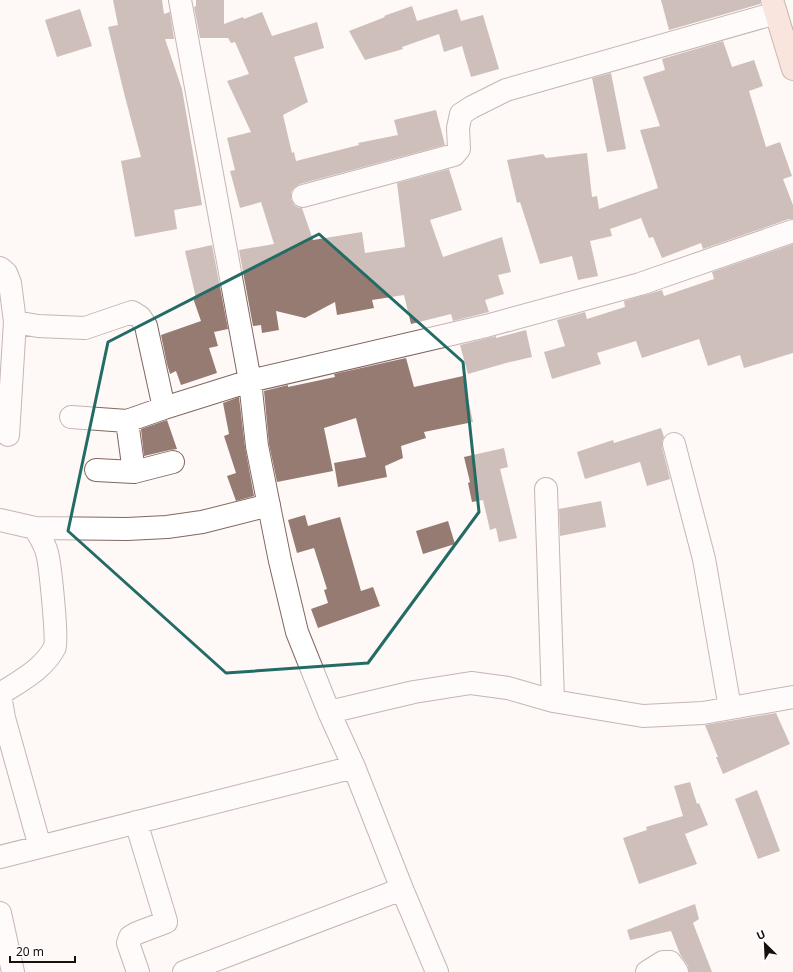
<svg xmlns="http://www.w3.org/2000/svg" width="793" height="972" font-family="'Noto Sans',sans-serif">
	<style>
		.building { fill: #967b73 }
		.lines { fill: none; stroke-linecap: round; stroke-linejoin: round }
		.street-casing { stroke: #826760; stroke-width: 24 }
		.secondary-casing { stroke: #826760; stroke-width: 24 }
		.street { stroke: #fff; stroke-width: 22 }
		.secondary { stroke: #f4ccc0; stroke-width: 22 }
		.marked { fill: none; stroke: #226c65; stroke-width: 3; stroke-linejoin: round }
	</style>
	<rect width="100%" height="100%" fill="#fef8f6"/>
	<!-- building -->
	<path class="building" d="M113,0H162L164,14L170,12L174,39H165L182,89L202,205L174,210L177,229L135,237L121,161L141,157L124,93L108,27L118,25Z
		M196,0H224V24L243,17L244,19L262,12L272,36L317,22L324,48L294,57L308,102L283,115L292,153L294,152L296,161L359,145L358,143L398,135L394,120L436,110L445,145L300,184L294,188L291,192V199L294,205L299,208H302L313,240L362,232L365,253L405,247L397,183L449,169L462,210L430,220L443,257L502,237L511,272L498,275L504,294L485,300L489,312L453,321L451,314L411,324L404,295L372,300L374,308L337,315L335,302L305,318L276,311L279,330L262,333L261,325L253,326L239,250L274,244L261,202L240,208L230,171L235,170L227,138L251,132L227,81L249,74L235,42L231,43L228,38H200L194,7L196,6Z
		M661,0H760V4L669,30Z
		M412,6L417,21L457,9L461,21L483,15L499,69L471,77L462,46L444,52L439,34L402,47L403,49L365,60L349,31L385,17L384,16Z
		M80,9L92,46L57,57L45,20Z
		M723,41L732,67L754,60L763,86L749,91L766,147L780,142L792,176L783,179L793,205V219H789L703,249L701,243L662,258L653,237L649,238L641,218L610,229L612,236L590,241L598,276L578,280L572,256L540,264L520,202L517,203L507,160L543,154L546,158L587,153L592,197L597,196L599,209L658,188L640,130L660,126L643,77L665,70L662,59Z
		M611,73L626,149L607,152L592,78Z
		M793,244V353L744,368L740,355L708,366L699,339L642,358L636,341L597,353L601,364L552,379L544,352L565,346L557,320L585,312L587,319L625,307L624,301L662,290L664,296L714,279L712,272Z
		M212,245L228,329L214,332L218,346L209,348L217,373L181,385L176,371L170,374L167,364L161,335L201,321L193,298H196L185,251Z
		M526,330L532,357L506,363L468,374L460,345L496,336V338Z
		M406,358L414,387L463,376L473,422L424,432L426,438L401,446L403,458L385,466L387,477L338,487L334,463L366,457L356,418L324,428L333,471L277,482L269,444L264,391L288,385V387L335,377L334,374Z
		M239,397L245,447L254,496L236,501L227,476L236,473L224,436L229,434L223,403Z
		M167,420L177,449L170,450L144,456L141,429Z
		M661,428L664,437L662,441V447L670,479L647,486L640,462L585,479L577,452L613,440L614,443Z
		M504,448L508,467L500,469L517,538L499,542L496,528L490,530L483,500L472,502L468,483L470,482L464,457Z
		M601,501L606,527L560,536L559,509Z
		M305,515L308,526L340,517L361,591L373,587L380,606L318,628L311,609L328,603L324,590L327,589L314,548L297,553L288,520Z
		M448,521L455,544L423,554L416,531Z
		M776,713L790,744L723,774L716,757H718L705,725Z
		M690,782L697,804L699,803L708,825L685,834L697,864L639,884L623,838L647,830L646,827L683,816L674,786Z
		M757,790L780,851L758,859L735,799Z
		M695,904L699,919L693,923L712,972H689L688,966L680,954L671,931L630,940L627,930Z"/>
	<g class="lines">
		<defs>
			<path id="street" d="M180,0L250,381L257,446L280,561L297,632L329,712L354,767L402,889L437,972
				M303,196L454,155L459,149L458,128L461,114L472,107L506,90L776,13
				M0,268L6,273L10,283L15,322L38,326L85,328L132,312L140,317L146,326L164,408
				M71,417L127,421L164,408L250,381L486,326L640,284L793,231
				M127,421L134,472L173,462
				M8,435L15,322
				M674,444L704,559L730,708
				M96,470L134,472
				M546,489L553,701
				M0,520L35,528C39,536 45,544 47,553C50,562 58,642 55,647C44,669 20,681 0,694
				M35,528L127,529L167,527L202,522L269,505
				M0,695L4,718L40,847
				M329,712L414,692L471,683L508,688L553,701L643,716L703,713L793,697
				M136,822L166,921V922L137,933L130,937L128,943L138,972
				M0,857L354,767
				M0,913L13,972
				M184,972L402,889
				M647,972L663,962H670L674,967L677,972"/>
			<path id="secondary" d="M772,0L793,69"/>
		</defs>
		<!-- street casing -->
		<use href="#street" class="street-casing"/>
		<!-- secondary casing -->
		<use href="#secondary" class="secondary-casing"/>
		<!-- street -->
		<use href="#street" class="street"/>
		<!-- secondary -->
		<use href="#secondary" class="secondary"/>
	</g>
	<!-- marked area -->
	<path d="M0 0H793V972H0ZM319,234L463,362L479,512L368,663L226,673L68,531L108,342Z" fill="#fef8f6" fill-opacity=".55" fill-rule="evenodd"/>
	<path class="marked" d="M319,234L463,362L479,512L368,663L226,673L68,531L108,342Z"/>
	<!-- north arrow -->
	<g transform="translate(765 944) rotate(336)" stroke="#ffffff" stroke-width="3" paint-order="stroke">
	<path d="M0-3L7 15L0 10L-7 15Z" fill="#190f0c"/>
	<text y="-6" font-size="11" font-weight="bold" text-anchor="middle" fill="#190f0c">U</text>
	</g>
	<!-- scale -->
	<path d="M10 956v6h65v-6" fill="none" stroke="#190f0c" stroke-width="2"/>
	<text x="16" y="956" font-size="12" fill="#190f0c" stroke="#ffffff" stroke-width="3" paint-order="stroke">20 m</text>
</svg>
